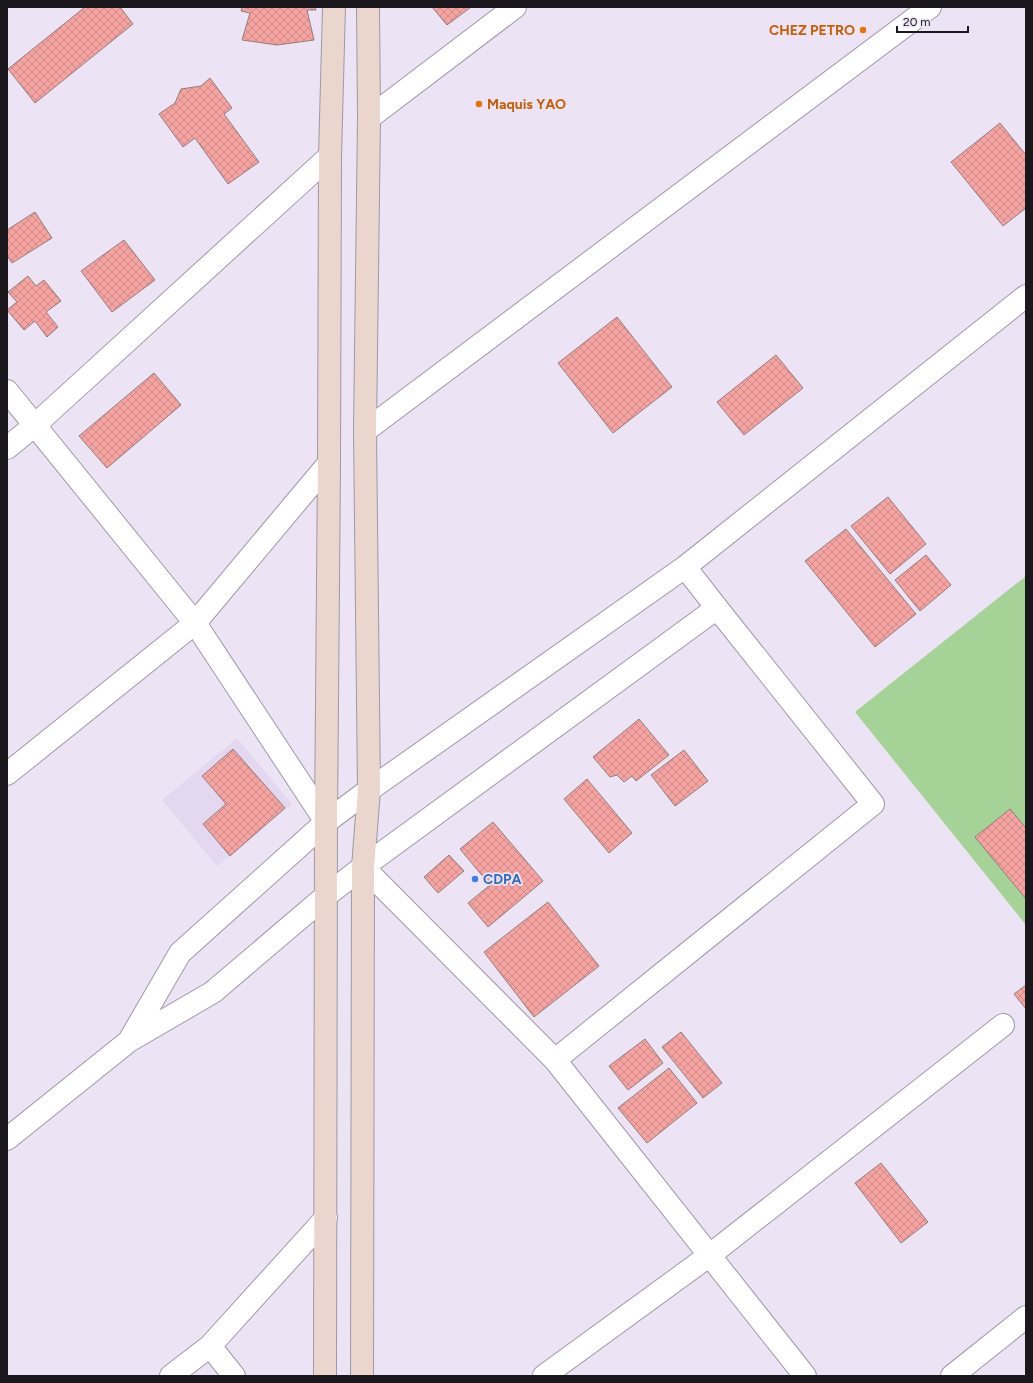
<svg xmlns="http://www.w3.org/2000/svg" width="1033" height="1383" font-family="Figtree,sans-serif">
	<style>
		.built { fill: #e3d8ef }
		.pitch { fill: #a5d296 }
		.building { fill: url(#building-cross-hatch); stroke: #917e7d }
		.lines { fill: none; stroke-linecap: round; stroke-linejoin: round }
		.minor-casing { stroke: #9f98a7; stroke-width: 24 }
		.tertiary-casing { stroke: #9f98a7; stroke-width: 24 }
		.secondary-casing { stroke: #9f98a7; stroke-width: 24 }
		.minor { stroke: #fff; stroke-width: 22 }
		.tertiary { stroke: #fff; stroke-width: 22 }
		.secondary { stroke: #ead6cd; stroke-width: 22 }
		.food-dot { fill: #e8710a; stroke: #ece4f5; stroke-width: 1.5 }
		.shop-dot { fill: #3f7fe0; stroke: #ece4f5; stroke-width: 1.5 }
		.labels { text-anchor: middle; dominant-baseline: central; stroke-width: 3.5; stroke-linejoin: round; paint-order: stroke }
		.food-label { font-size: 14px; font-weight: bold; fill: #c56008; stroke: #ece4f5; text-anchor: end }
		.shop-label { font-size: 14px; font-weight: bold; fill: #366cbe; stroke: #ece4f5; text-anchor: start }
	</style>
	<defs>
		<pattern id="building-cross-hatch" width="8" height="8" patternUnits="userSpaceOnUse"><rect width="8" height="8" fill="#f5a3a1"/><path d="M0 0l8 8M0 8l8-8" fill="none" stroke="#d18c8a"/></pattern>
	</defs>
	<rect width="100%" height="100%" fill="#ece4f5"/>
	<!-- built -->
	<path class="built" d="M237,738L292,804L217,866L162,800Z"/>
	<!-- pitch -->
	<path class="pitch" d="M1026,576V925L855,712Z"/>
	<!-- building -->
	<path class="building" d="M85,7H120L133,24L35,103L8,69Z
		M242,7H315L316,10H307L314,40L277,45L242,40L250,13L241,11Z
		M432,7H471L447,25Z
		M210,78L232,108L224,114L259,162L228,184L195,138L183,147L159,114L175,103L181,89L201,86Z
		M1000,123L1026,155V208L1003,226L951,162Z
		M35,212L52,238L12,263L7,256V230Z
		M124,240L155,280L112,312L81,271Z
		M28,276L36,286L44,280L61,301L46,312L58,327L47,337L35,321L24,330L7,310L17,302L8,292Z
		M617,317L672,387L613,433L558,363Z
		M776,355L803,388L744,435L717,402Z
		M154,373L181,405L107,468L79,436Z
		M888,497L926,544L890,574L851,526Z
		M846,529L916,614L875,647L805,561Z
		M926,555L951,585L920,611L895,580Z
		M639,719L669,755L636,781L632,776L624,782L617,775L610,777L593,757Z
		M233,749L285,808L230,856L203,824L226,804L202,776Z
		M684,750L708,781L675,806L651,775Z
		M587,779L632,833L609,853L564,799Z
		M1010,809L1026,828V899L975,837Z
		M493,822L543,881L488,927L468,903L490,885L460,849Z
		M449,855L464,871L438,893L424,877Z
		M548,902L599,966L534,1017L484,952Z
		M1026,985V1009L1014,994Z
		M681,1032L722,1083L703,1098L662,1047Z
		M645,1039L663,1063L628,1090L609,1066Z
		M669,1068L697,1103L647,1143L618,1108Z
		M881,1163L928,1222L901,1243L855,1183Z"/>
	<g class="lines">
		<defs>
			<path id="minor" d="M369,118L515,7
				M365,431L930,7
				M7,448L35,425L330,156
				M7,774L195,623L329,463
				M363,867L555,1060L805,1376
				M555,1060L873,804L717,608
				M210,1346L234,1376
				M171,1376L210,1346L326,1218
				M544,1376L710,1255L1003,1025
				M952,1376L1026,1317"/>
			<path id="tertiary" d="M7,391L195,623L326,822
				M129,1041L180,953L326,822L369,790L685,567L1026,296
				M7,1139L129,1041L213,992L327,895L363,867L717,608L685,567"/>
			<path id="secondary" d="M325,1376L326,822L329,463L330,156L334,7
				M362,1376L363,867L369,790L365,431L369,118L368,7"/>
		</defs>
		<!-- minor casing -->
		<use href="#minor" class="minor-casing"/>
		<!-- tertiary casing -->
		<use href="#tertiary" class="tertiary-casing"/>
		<!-- secondary casing -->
		<use href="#secondary" class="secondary-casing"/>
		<!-- minor -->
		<use href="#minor" class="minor"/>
		<!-- tertiary -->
		<use href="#tertiary" class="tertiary"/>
		<!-- secondary -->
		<use href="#secondary" class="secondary"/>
	</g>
	<!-- markers -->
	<g class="food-dot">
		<circle cx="863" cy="30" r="4"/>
		<circle cx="479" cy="104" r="4"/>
	</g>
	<circle class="shop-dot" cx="475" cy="879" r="4"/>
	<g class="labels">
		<!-- food labels -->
		<g class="food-label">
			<text x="855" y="30">CHEZ PETRO</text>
			<text x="487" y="104" text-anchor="start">Maquis YAO</text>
		</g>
		<!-- shop labels -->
		<g class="shop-label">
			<text x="483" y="879">CDPA</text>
		</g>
	</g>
	<!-- border -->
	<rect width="1033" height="1383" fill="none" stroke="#1a171d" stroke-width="16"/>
	<!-- scale -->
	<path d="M897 26v6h71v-6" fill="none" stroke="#1a171d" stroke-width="2"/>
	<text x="903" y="26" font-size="12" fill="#1a171d" stroke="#ece4f5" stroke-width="3" paint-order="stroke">20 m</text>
</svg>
